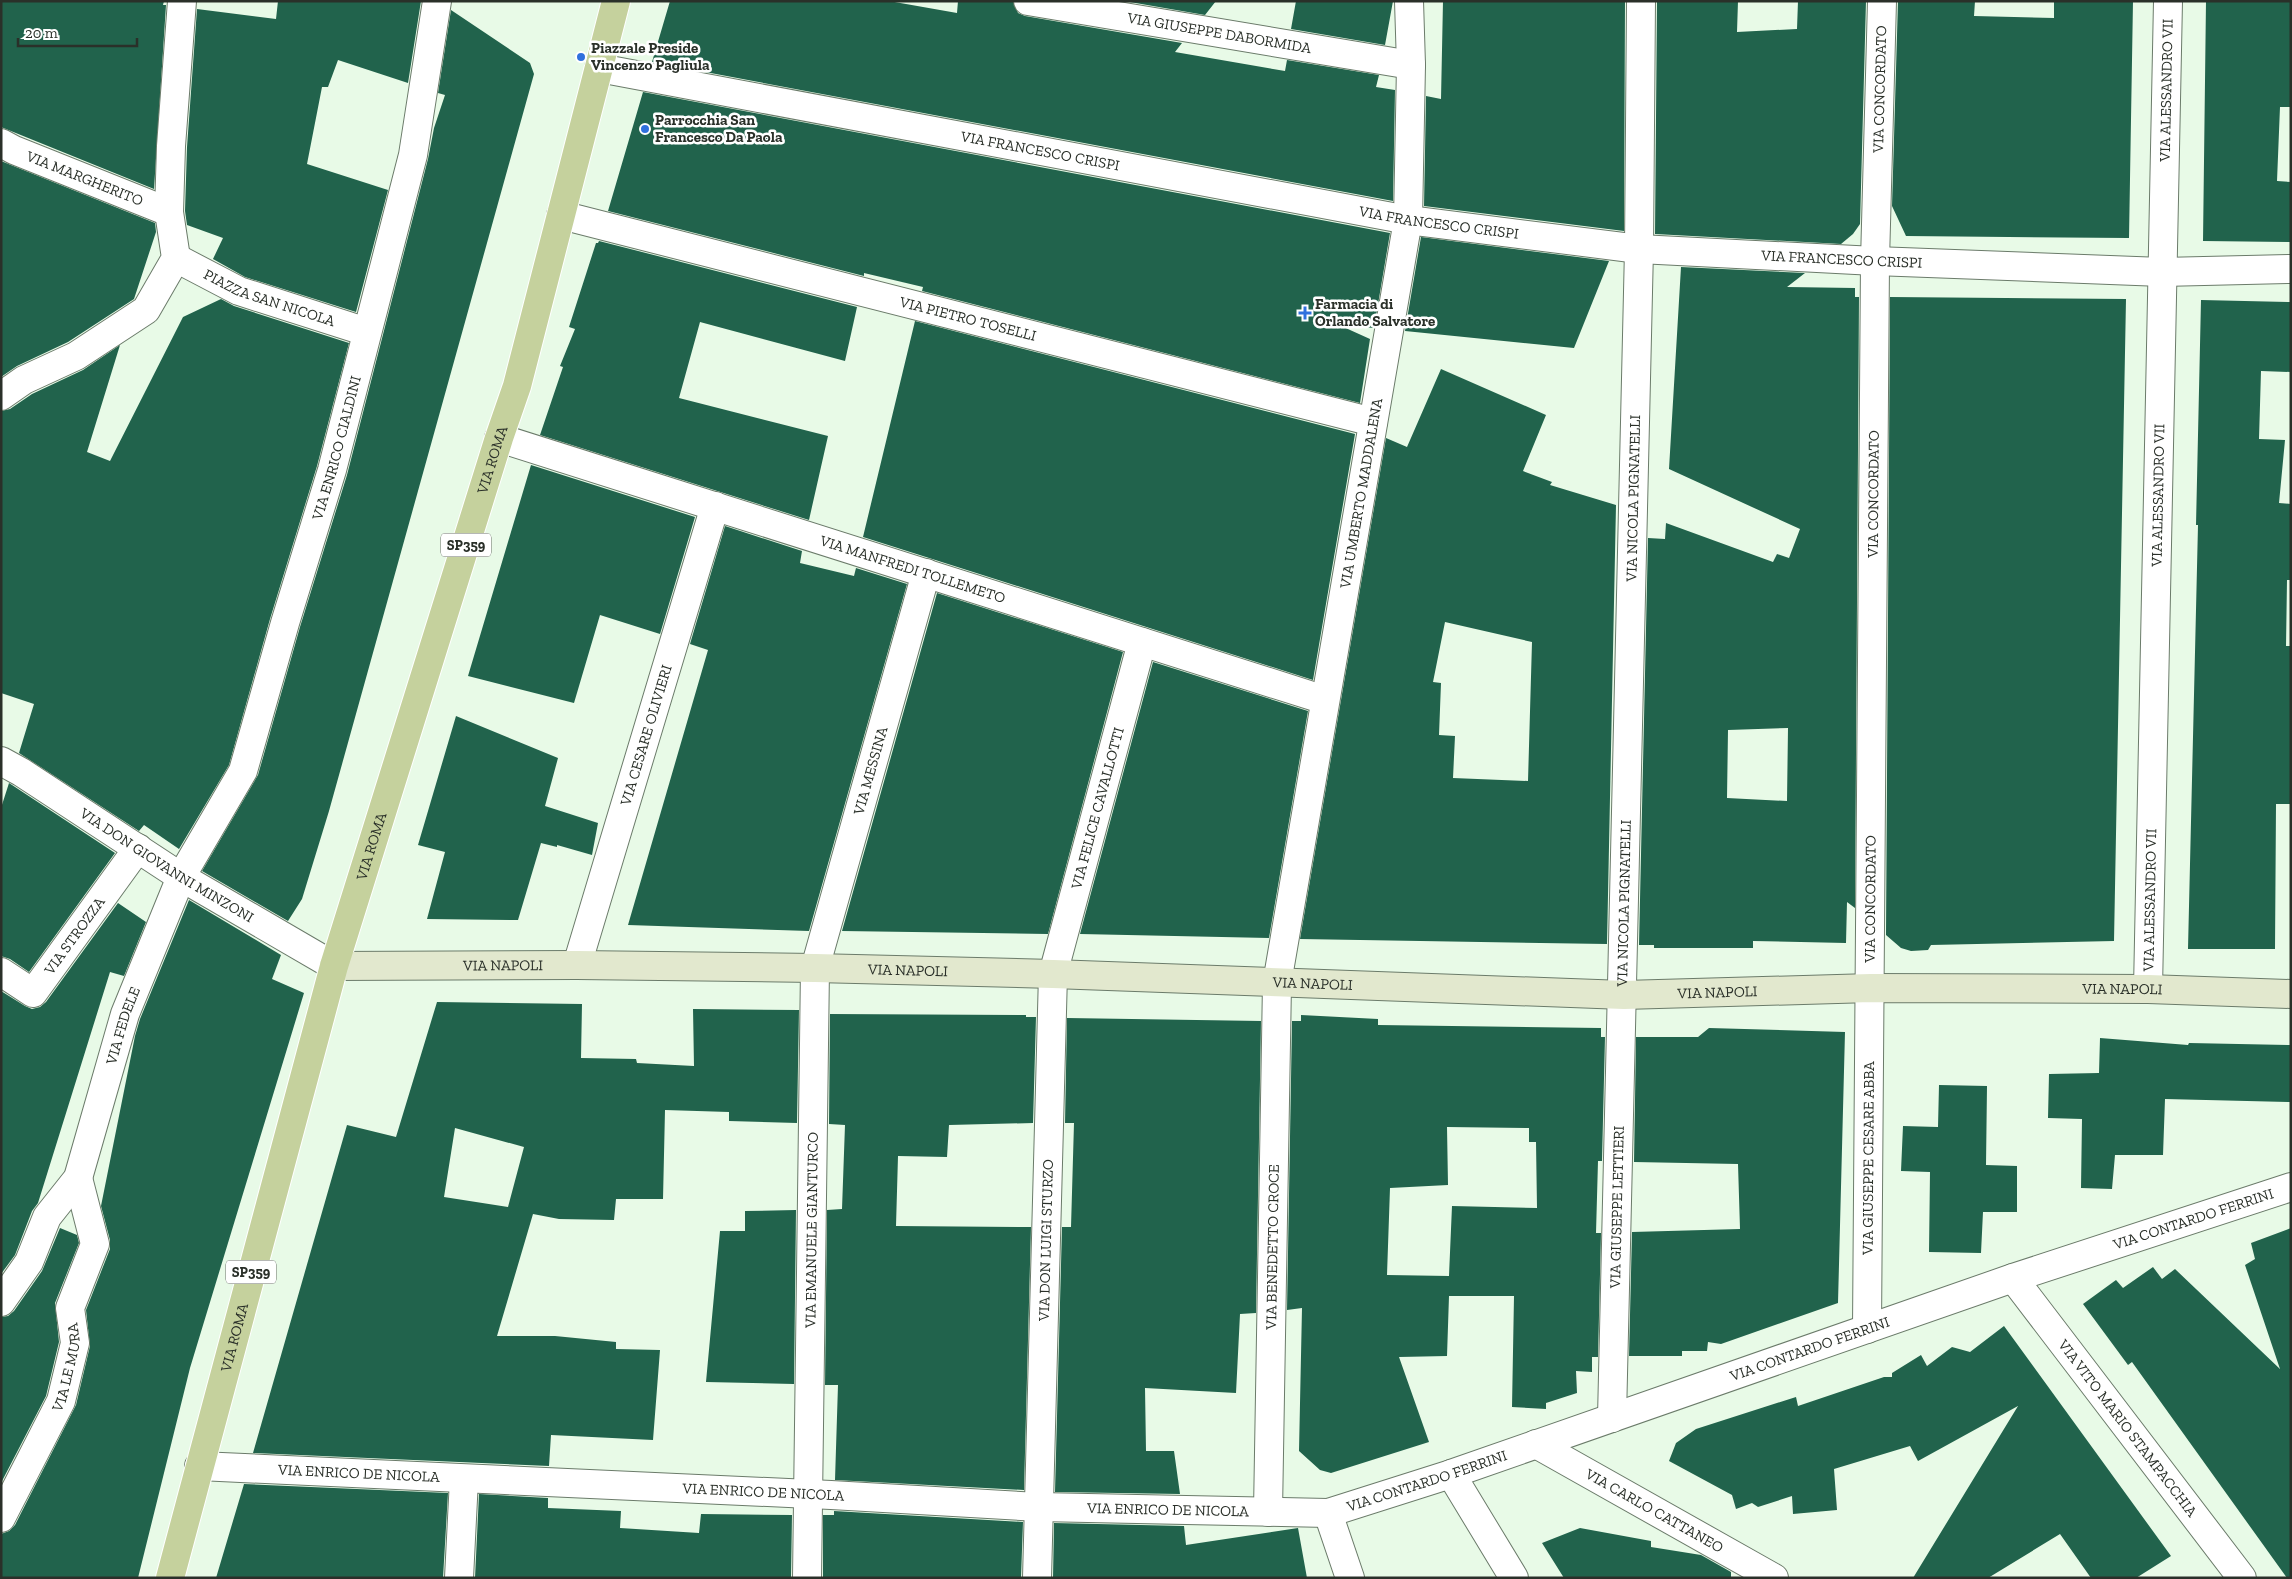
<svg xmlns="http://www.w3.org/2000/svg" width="2292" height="1579" font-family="'Zilla Slab',serif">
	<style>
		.building { fill: #21634c; fill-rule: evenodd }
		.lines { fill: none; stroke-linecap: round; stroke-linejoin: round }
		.street-casing { stroke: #6b7b6a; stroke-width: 30 }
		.secondary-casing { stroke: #6b7b6a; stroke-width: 30 }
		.primary-casing { stroke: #fff; stroke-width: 30 }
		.street { stroke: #fff; stroke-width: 28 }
		.secondary { stroke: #e2e8ce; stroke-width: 28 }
		.primary { stroke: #c5d19d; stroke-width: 28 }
		.poi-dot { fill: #3070dd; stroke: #fff; stroke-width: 2 }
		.labels { text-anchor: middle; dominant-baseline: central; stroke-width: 5; stroke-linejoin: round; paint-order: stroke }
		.shield { fill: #fff; stroke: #6a6e69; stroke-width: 1 }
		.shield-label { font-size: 14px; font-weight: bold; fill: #2a3029 }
		.street-label { font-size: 15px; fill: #2a3029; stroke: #fff }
		.poi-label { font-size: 15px; font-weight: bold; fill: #2a3029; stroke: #fff; text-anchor: start }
	</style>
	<rect width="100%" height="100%" fill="#e8fae7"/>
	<!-- building -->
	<path class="building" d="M1,1H164L163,5H166L154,189L1,127Z
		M278,1H421L408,83L338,60L328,87H322L307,164L388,190L356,312L245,277L213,259L223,238L187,225L185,211L187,147L197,9L276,19Z
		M670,1H889L957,13L958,1H1013L1018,13L1025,16L1182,43L1175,52L1285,71L1287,60L1379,75L1376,87L1395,90L1393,201L652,62Z
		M1124,1H1216L1205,15Z
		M1296,1H1393L1385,45L1291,29Z
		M1443,1H1625L1624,231L1424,206L1426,96L1441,99Z
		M1657,1H1738L1737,32L1797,29L1798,1H1866L1860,224L1853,234L1841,244L1655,234Z
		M1898,1H1975L1974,16L2054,18V1H2133L2129,238L1906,236L1892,206Z
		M2206,1H2291V107H2280L2277,181L2291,182V242L2203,241Z
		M451,10L530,63L534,74L329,811L302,899L288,921L202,871L258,775L300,627L347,475L428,159L434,128L445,95L438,93Z
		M643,92L1390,233L1374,328L1339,325L1370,339L1360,403L922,291L923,287L864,273V276L608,211Z
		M1,161L155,223L156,232L134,299L68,342L17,366L1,377Z
		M1421,237L1609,261L1574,348L1405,331Z
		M599,241L857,307L845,361L700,322L679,398L828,436L809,520L540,435L563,367L560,366L575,329L569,327L596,243H598Z
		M1681,267L1805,273L1787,287L1855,288V297H1859L1855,908L1847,902L1846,943L1753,941V948H1654V945H1639L1648,538L1665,539L1666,523L1773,562L1777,554L1789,558L1800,529L1669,469ZM1788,728L1787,801L1727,798L1728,730Z
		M1890,297L2126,299L2114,941L1931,945L1928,950L1911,951L1901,948L1886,935Z
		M221,299L234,306L349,343L317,466L270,619L229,765L179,849L144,825L139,831L19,753L34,704L1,693V411L10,409L32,394L83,370L120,345L87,452L110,461L183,317Z
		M2201,300L2291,302V372L2261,371L2259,439L2285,440L2279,503L2291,504V580H2287L2286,646H2291V804H2276L2275,949H2188L2198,525H2196Z
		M915,321L1355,434L1313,680L863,537Z
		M1441,369L1546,415L1523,471L1552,482L1550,485L1616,505L1607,944L1300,939L1386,438L1407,447ZM1445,622L1532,642L1528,781L1453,778L1455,736L1439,735L1441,683L1433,682Z
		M531,465L695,517L660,634L600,615L574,703L468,676Z
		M725,526L802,551L800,563L854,576L856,568L907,584L809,931L628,925L708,650L690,644Z
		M937,593L1123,652L1048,934L842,931Z
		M1153,662L1308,711L1269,938L1080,934Z
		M456,716L558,758L545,806L598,823L592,855L557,845V847L541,843L518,920L427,919L445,852L418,845Z
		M9,783L115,853L29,972L10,959L1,956V808Z
		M189,900L281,955L272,979L304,993L190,1368L138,1578H1V1534L9,1531L15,1525L76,1405L90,1346L86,1310L110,1249V1240L101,1206L135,1036L140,1019Z
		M118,903L146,922L124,976L110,972L38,1203L32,1211L15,1255L1,1274V991L25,1006L32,1009L40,1007L46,1002Z
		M437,1002L582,1004L581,1058L636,1059L637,1063L694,1066L693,1009L799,1010L797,1123L729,1121V1112L665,1110L663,1199H616L614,1220L559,1219L533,1214L497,1336H555L616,1342V1349L660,1350L653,1440L551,1435L549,1466L253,1453L347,1125L396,1137ZM455,1128L524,1147L508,1207L444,1197Z
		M830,1014L1026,1015V1017H1036L1033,1123L949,1125L947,1157L898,1156L896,1226L1031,1227L1024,1490L835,1480L838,1385H825L827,1210L842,1209L845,1125L829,1124Z
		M1301,1015L1378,1019V1025L1601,1028V1037H1605L1602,1161H1598L1596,1233H1601L1598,1357H1592V1372L1576,1371L1577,1393L1546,1403V1409L1512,1407L1514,1296H1449L1447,1356L1399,1357L1429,1442L1331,1473L1320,1470L1299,1451L1302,1308L1287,1310L1292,1021H1301ZM1447,1127L1529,1128V1142H1536L1537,1208L1452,1206L1449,1276L1387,1275L1390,1188L1448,1185Z
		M1067,1018L1261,1021L1256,1313L1240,1314L1236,1393L1145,1388L1146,1451H1174L1180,1494L1055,1492L1062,1227H1071L1074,1123H1065Z
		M1709,1028L1845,1032L1838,1303L1721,1344L1708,1342L1707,1351H1682V1356H1629L1632,1232L1740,1229L1738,1164L1634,1162L1636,1037H1698Z
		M2100,1038L2188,1045L2189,1043L2291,1045V1102L2165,1099L2163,1155H2115L2112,1189L2081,1188L2082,1119L2048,1118L2049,1074L2099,1073Z
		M1939,1085L1987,1086L1986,1165L2017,1166V1212H1983L1981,1253L1929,1252L1930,1172L1901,1171L1903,1126L1938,1127Z
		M796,1210L794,1384L706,1382L720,1231H745V1211Z
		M60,1228L77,1235L79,1243L55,1303L59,1342L46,1396L1,1483V1317L8,1316L14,1311L42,1271Z
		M2291,1228V1578H2287L2132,1362L2128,1365L2083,1304L2116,1280L2123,1288L2153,1267L2162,1279L2175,1269L2280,1369L2245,1265L2255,1259L2251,1243Z
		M2004,1326L2171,1556L2136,1578H2091L2060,1534L1988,1578H1913L2018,1406L1918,1461L1910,1446L1834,1469L1837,1510L1793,1514L1792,1496L1758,1507L1752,1503L1736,1509L1732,1495L1669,1461L1676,1443L1696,1429L1796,1397L1798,1406L1884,1377H1892V1373L1921,1355L1927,1366L1952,1347L1970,1352Z
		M244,1484L448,1493L443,1578H216Z
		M479,1494L548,1498V1508L621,1511L620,1528L699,1533L701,1514L792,1515L791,1578H475Z
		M834,1511L1023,1522L1021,1578H823V1515H834Z
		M1054,1523L1184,1526L1186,1545L1298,1528L1307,1578H1053Z
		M1580,1528L1651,1541V1547L1701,1555L1731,1572V1578H1564L1542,1543Z"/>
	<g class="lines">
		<defs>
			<g id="street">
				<path id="s1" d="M1028,1L1411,65"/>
				<path id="s2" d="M599,68L1408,220L1639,249L1875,261L2162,272L2291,269"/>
				<path id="s3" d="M1,143L14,150L169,212"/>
				<path id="s4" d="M561,215L1373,422"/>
				<path id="s5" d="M176,258L239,291L367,332"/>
				<path d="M1,396L24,380L76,356L146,310L176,258L169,212L171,146L182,1"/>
				<path id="s6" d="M499,438L1325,700"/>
				<path id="s7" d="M1,761L21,772L181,877L334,966"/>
				<path id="s8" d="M577,965L715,506"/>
				<path id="s9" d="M1,972L33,993L138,848"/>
				<path id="s10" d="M2148,989L2168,1"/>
				<path id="s11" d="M2013,1278L2242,1578"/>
				<path id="s12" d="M1,1302L29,1262L47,1217L78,1178L125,1014L181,877L243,771L285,623L332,470L413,155L437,1"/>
				<path id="s13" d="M1867,1329L1875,261L1882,1"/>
				<path id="s14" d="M1612,1418L1639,249L1641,1"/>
				<path id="s15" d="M1536,1444L1774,1578"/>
				<path id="s16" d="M199,1466L831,1495L1039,1507L1328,1513L1451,1474L2013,1278L2291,1187"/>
				<path d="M1451,1474L1514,1578"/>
				<path id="s17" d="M1268,1512L1277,983L1408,220L1411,65L1409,1"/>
				<path d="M1328,1513L1350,1578"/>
				<path id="s18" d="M1,1518L61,1401L75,1343L70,1308L95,1244L78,1178"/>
				<path d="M459,1578L464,1479"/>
				<path id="s19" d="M807,1578L815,968L926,573"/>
				<path id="s20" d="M1037,1578L1053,974L1142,642"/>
			</g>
			<g id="secondary">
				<path id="s21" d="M334,966L577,965L815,968L1053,974L1624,995L1871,988L2148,989L2291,994"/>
			</g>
			<g id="primary">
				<path id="s22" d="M170,1578L334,966L499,438L517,386L616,1"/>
			</g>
		</defs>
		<!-- street casing -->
		<use href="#street" class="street-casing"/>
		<!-- secondary casing -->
		<use href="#secondary" class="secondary-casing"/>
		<!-- primary casing -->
		<use href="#primary" class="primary-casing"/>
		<!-- street -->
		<use href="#street" class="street"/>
		<!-- secondary -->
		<use href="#secondary" class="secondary"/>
		<!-- primary -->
		<use href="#primary" class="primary"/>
	</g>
	<!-- markers -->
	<g class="poi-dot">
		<circle cx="581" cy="57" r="5"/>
		<circle cx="645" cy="129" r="5"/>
		<path d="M1302.5 305.5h5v5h5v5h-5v5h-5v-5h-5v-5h5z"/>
	</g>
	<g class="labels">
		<!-- shield labels -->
		<g class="shield">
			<rect x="441" y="533.5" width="50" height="23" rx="4"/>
			<rect x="226" y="1260.5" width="50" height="23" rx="4"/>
		</g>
		<g class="shield-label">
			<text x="466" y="545">SP359</text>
			<text x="251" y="1272">SP359</text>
		</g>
		<!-- street labels -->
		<g class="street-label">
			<text stroke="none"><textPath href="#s1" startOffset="194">VIA GIUSEPPE DABORMIDA</textPath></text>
			<text stroke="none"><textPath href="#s13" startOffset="1240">VIA CONCORDATO</textPath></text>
			<text stroke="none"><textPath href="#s10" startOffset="899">VIA ALESSANDRO VII</textPath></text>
			<text stroke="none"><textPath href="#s2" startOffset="449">VIA FRANCESCO CRISPI</textPath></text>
			<text stroke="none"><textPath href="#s3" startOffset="91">VIA MARGHERITO</textPath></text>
			<text stroke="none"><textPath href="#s2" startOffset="854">VIA FRANCESCO CRISPI</textPath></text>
			<text stroke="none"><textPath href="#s2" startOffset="1259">VIA FRANCESCO CRISPI</textPath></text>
			<text stroke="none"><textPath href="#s5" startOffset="102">PIAZZA SAN NICOLA</textPath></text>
			<text stroke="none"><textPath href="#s4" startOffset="420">VIA PIETRO TOSELLI</textPath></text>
			<text stroke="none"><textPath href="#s12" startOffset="925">VIA ENRICO CIALDINI</textPath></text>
			<text stroke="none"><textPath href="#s22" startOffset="1164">VIA ROMA</textPath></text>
			<text stroke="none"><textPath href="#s17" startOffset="1026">VIA UMBERTO MADDALENA</textPath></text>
			<text stroke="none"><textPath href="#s13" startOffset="835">VIA CONCORDATO</textPath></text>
			<text stroke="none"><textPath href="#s10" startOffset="494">VIA ALESSANDRO VII</textPath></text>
			<text stroke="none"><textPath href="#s14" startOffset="920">VIA NICOLA PIGNATELLI</textPath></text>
			<text stroke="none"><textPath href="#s6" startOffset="434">VIA MANFREDI TOLLEMETO</textPath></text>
			<text stroke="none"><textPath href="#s8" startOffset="240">VIA CESARE OLIVIERI</textPath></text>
			<text stroke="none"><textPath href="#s19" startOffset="815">VIA MESSINA</textPath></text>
			<text stroke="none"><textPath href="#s20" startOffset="776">VIA FELICE CAVALLOTTI</textPath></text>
			<text stroke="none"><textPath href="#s22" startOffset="759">VIA ROMA</textPath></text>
			<text stroke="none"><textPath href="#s7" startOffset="196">VIA DON GIOVANNI MINZONI</textPath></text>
			<text stroke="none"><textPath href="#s13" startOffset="430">VIA CONCORDATO</textPath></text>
			<text stroke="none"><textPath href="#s10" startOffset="89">VIA ALESSANDRO VII</textPath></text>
			<text stroke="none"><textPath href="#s14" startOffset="515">VIA NICOLA PIGNATELLI</textPath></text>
			<text stroke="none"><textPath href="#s9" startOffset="109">VIA STROZZA</textPath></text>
			<text stroke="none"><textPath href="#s21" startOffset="169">VIA NAPOLI</textPath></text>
			<text stroke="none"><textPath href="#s21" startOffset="574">VIA NAPOLI</textPath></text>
			<text stroke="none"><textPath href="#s21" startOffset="979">VIA NAPOLI</textPath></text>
			<text stroke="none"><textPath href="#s21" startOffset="1789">VIA NAPOLI</textPath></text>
			<text stroke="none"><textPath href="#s21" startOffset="1384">VIA NAPOLI</textPath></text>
			<text stroke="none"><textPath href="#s12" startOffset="306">VIA FEDELE</textPath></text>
			<text stroke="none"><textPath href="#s13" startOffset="171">VIA GIUSEPPE CESARE ABBA</textPath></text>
			<text stroke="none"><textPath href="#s14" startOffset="211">VIA GIUSEPPE LETTIERI</textPath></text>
			<text stroke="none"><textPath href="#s16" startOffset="2044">VIA CONTARDO FERRINI</textPath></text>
			<text stroke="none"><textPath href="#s19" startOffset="348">VIA EMANUELE GIANTURCO</textPath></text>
			<text stroke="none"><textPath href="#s20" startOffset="338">VIA DON LUIGI STURZO</textPath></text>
			<text stroke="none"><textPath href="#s17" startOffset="265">VIA BENEDETTO CROCE</textPath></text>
			<text stroke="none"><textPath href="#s22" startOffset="249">VIA ROMA</textPath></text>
			<text stroke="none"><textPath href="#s16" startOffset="1639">VIA CONTARDO FERRINI</textPath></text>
			<text stroke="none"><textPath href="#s18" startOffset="166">VIA LE MURA</textPath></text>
			<text stroke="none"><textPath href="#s11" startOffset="189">VIA VITO MARIO STAMPACCHIA</textPath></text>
			<text stroke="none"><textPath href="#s16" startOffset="160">VIA ENRICO DE NICOLA</textPath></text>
			<text stroke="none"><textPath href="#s16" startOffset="1234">VIA CONTARDO FERRINI</textPath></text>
			<text stroke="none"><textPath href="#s16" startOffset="565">VIA ENRICO DE NICOLA</textPath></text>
			<text stroke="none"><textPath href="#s16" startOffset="970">VIA ENRICO DE NICOLA</textPath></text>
			<text stroke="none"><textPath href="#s15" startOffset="136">VIA CARLO CATTANEO</textPath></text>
		</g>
		<!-- poi labels -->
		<g class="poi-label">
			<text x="591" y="48">Piazzale Preside<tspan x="591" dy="17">Vincenzo Pagliula</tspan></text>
			<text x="655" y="120">Parrocchia San<tspan x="655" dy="17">Francesco Da Paola</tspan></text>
			<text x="1315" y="304">Farmacia di<tspan x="1315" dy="17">Orlando Salvatore</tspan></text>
		</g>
	</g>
	<!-- border -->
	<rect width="2292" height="1579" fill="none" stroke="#2a3029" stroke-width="5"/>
	<!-- scale -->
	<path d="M18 38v8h119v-8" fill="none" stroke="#2a3029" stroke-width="2.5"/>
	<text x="25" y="38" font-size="15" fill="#2a3029" stroke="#ffffff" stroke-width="4" paint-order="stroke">20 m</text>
</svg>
